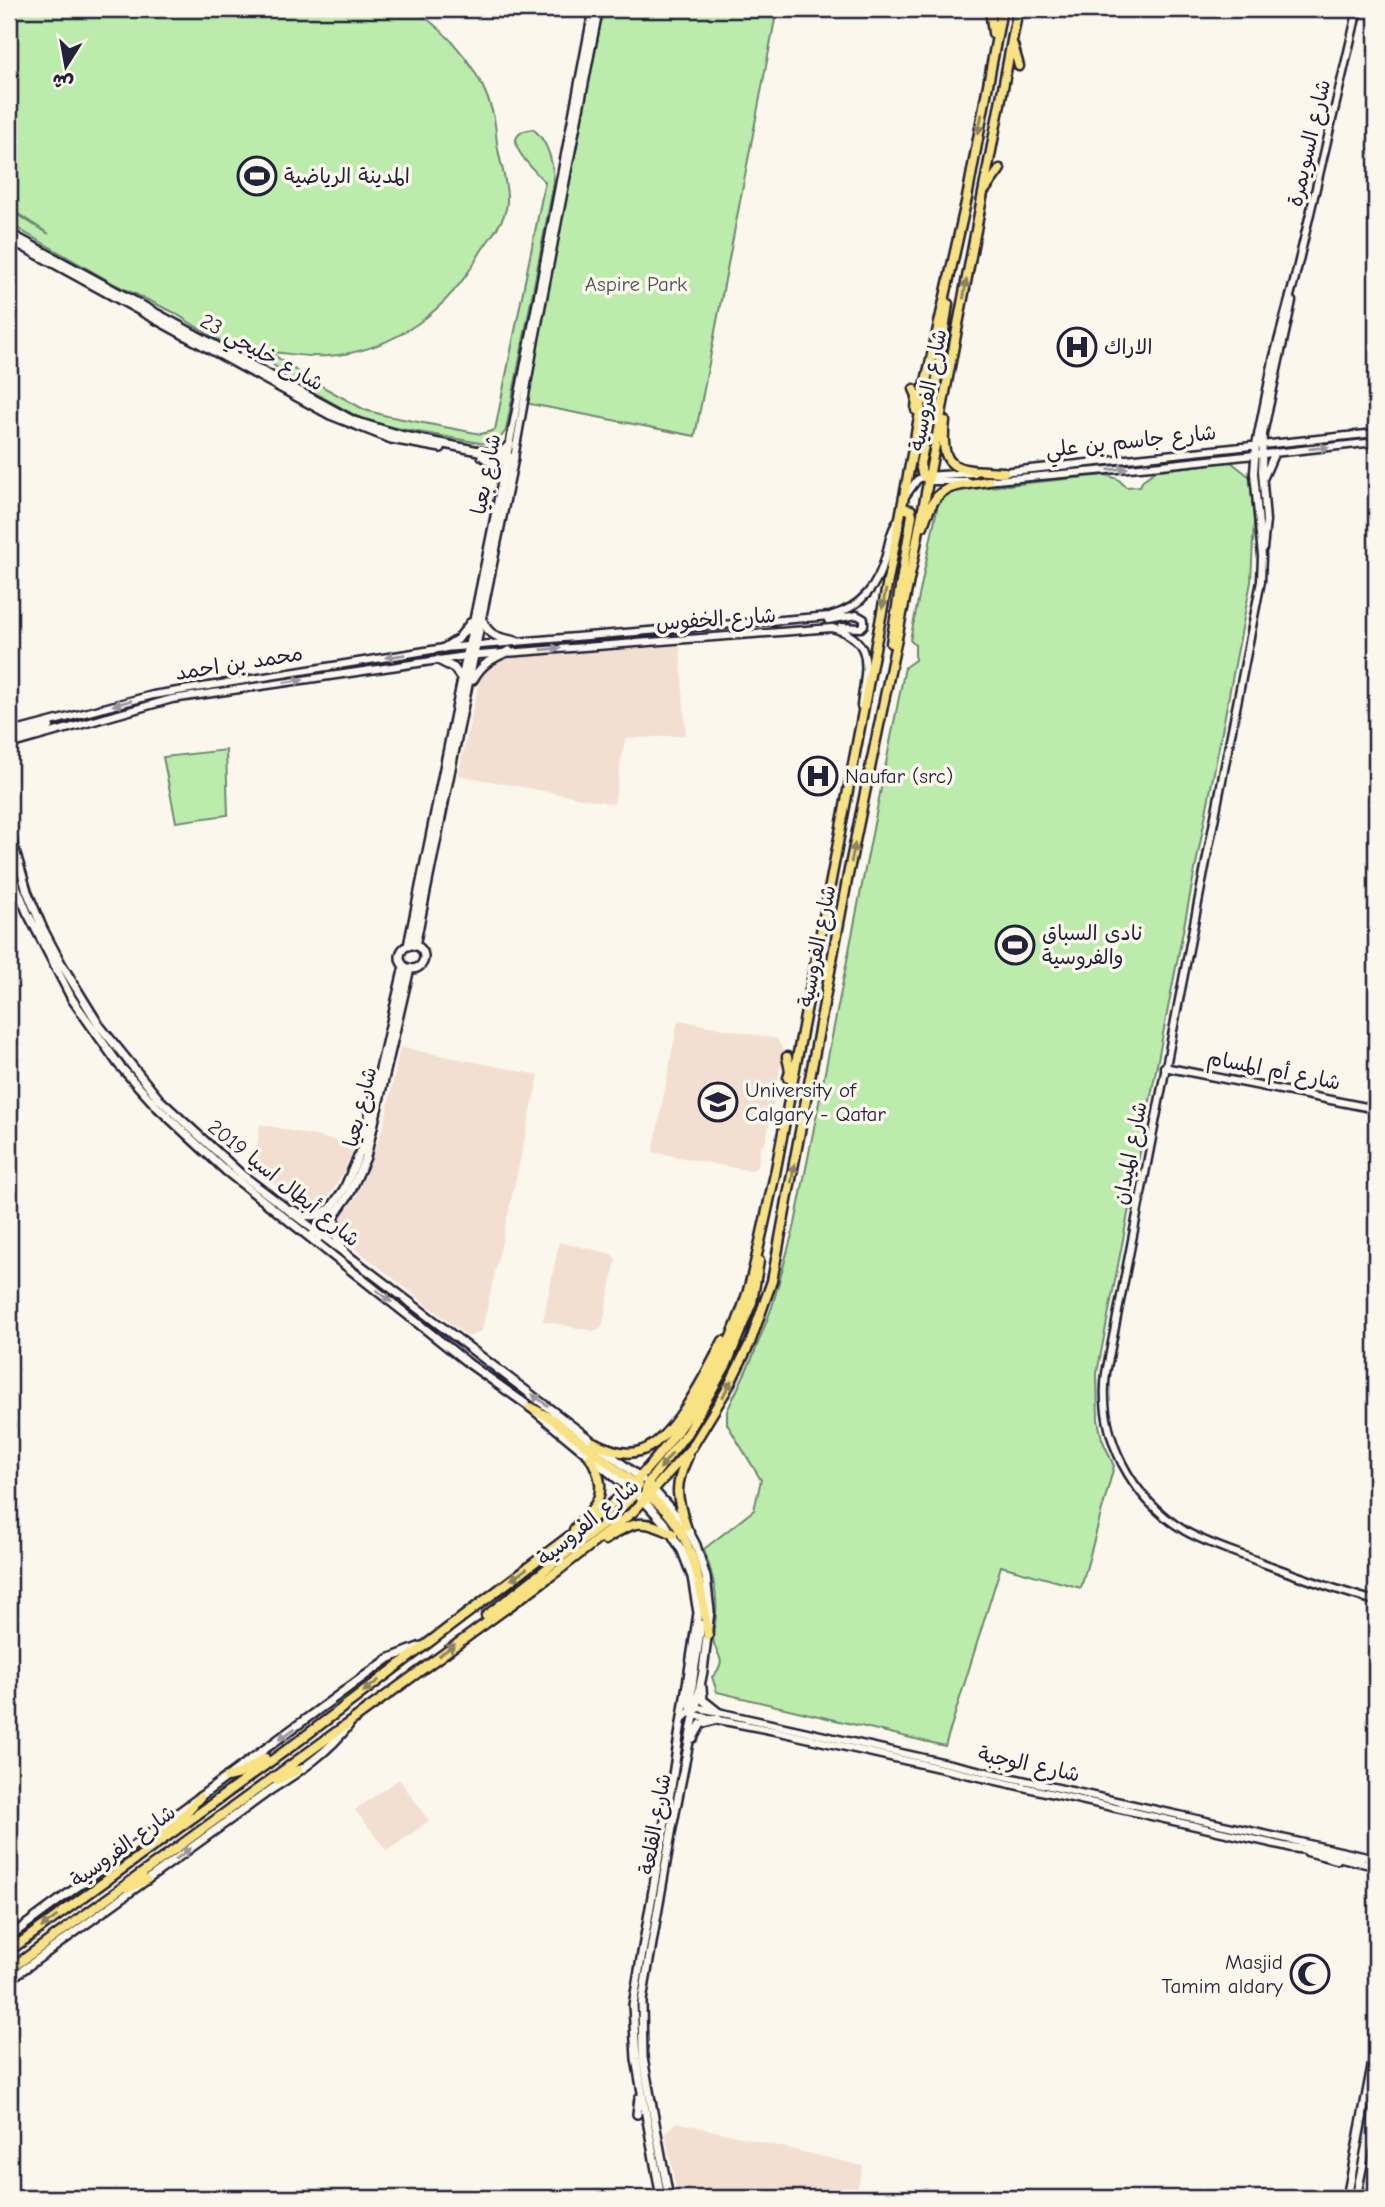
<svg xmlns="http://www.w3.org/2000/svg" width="1385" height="2207" font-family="'Comic Neue','Playpen Sans Arabic',sans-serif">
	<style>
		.built { fill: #f2dfd2 }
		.green { fill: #bbecab; stroke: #6e8773; stroke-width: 2 }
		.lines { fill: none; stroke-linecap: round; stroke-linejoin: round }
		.tertiary-casing { stroke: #22223b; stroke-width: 11 }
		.secondary-casing { stroke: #22223b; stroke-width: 12 }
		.trunk-casing { stroke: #22223b; stroke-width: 13 }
		.tertiary { stroke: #fbf7ec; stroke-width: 6 }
		.secondary { stroke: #fbf7ec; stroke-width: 7 }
		.trunk { stroke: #f8e281; stroke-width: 8 }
		.oneway { fill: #8d825e }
		.oneway2 { fill: #99979c }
		.labels { text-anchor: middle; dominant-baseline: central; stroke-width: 7; stroke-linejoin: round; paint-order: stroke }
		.street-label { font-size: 21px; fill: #22223b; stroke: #fbf7ec }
		.poi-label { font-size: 21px; fill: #22223b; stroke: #fbf7ec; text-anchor: start }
		.park-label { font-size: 21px; fill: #485457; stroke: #fbf7ec }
	</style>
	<rect width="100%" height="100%" fill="#fbf7ec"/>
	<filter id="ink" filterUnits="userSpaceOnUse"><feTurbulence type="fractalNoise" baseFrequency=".0143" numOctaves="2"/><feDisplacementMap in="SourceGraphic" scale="14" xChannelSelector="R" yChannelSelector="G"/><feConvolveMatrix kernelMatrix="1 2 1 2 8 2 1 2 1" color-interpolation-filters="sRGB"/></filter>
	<g filter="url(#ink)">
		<!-- built -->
		<path class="built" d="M680,646L686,735L625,739L614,804L458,775L481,674L496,661L524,655Z
			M678,1020L777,1039L784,1051L765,1145H761L758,1166L751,1171L653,1152Z
			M400,1047L539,1075L482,1331L468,1337L342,1238L339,1220L357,1195L384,1126Z
			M260,1124L355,1145L345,1170L322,1208L304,1207L249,1165L256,1152Z
			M559,1242L612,1254L616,1260L602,1327L593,1331L543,1321Z
			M399,1779L429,1821L387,1851L355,1810Z
			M677,2122L863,2166L855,2198H678L665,2133Z"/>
		<!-- green -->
		<path class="green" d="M9,9H413C451,33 483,73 494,118C496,128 496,139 498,149C501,167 508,183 507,202C506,221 490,237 480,253C449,310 394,351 328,356C308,358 289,353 270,352L305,377L365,410L387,416L481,434L495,430L545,182C535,171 493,134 533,129C549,142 553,163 554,182L506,430C500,441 492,444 480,443L385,426L362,419L299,384L271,363L214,338L173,312L116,285L15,227L9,219V210L49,234L9,208Z
			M601,9H777L695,436L525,403Z
			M1231,462L1250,477L1254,521L1251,582L1097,1373L1098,1420L1102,1439L1114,1466L1081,1588L1001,1566L945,1746L717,1692L712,1677C731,1658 713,1655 713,1637C713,1630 716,1622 716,1615C718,1592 711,1570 704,1549L754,1510L761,1480L727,1424V1411L753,1356L772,1307L795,1224L905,667L915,660V645L910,640L938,504L949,491L1106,475L1118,479L1126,487L1140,486L1143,480L1157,470Z
			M226,750L228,815L176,822L163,757Z"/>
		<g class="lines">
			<defs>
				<path id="tertiary" d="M1293,285L1273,360L1256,445L1254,473L1262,556L1261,581L1106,1373C1098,1437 1131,1498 1185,1531C1208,1544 1235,1552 1260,1562C1298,1576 1337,1591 1376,1601
					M1293,286L1358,9
					M507,457L593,9
					M514,458L535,339L599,9
					M1002,472L1376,433
					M1264,477L1275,452
					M928,481H967
					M985,481L1162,465L1376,442
					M906,495L917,480L924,476L974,473
					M1263,549L1266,521L1262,471L1263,434L1292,301
					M828,620L857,615L864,619V625L861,628L841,627
					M12,732L153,695L444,648L830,616C862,607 878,586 886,555C889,542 891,529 899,519
					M9,739L50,727
					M9,745L172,699L466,656L832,628C877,640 865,669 861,706
					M1164,1067L1376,1109
					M693,1715L775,1731L1293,1848
					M682,1719L695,1707L718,1712L1376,1859
					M1307,1852L1337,1860"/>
				<path id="secondary" d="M9,233L354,421L404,436L514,458L415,946
					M9,239L330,415L391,439L441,448
					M496,452L504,450L510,444
					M482,456L498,467L502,477
					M490,458L513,463
					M483,621C489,637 501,638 516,641
					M444,648L458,639L470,623
					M438,660L454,668L461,678
					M473,680C481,664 493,658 509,651
					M9,732L17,731
					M9,748L13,744
					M9,830L27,891L43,929L62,965L99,1025L159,1099L241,1174L642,1479
					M9,869L27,912L72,999L119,1065L156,1106L226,1171L468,1363L530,1407L644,1501L666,1525L682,1551L692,1577L698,1613L673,1775L633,2005L636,2059L661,2198
					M400 957a12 12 0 1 1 24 0a12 12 0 1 1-24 0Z
					M408,946L507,457
					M293,1210C305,1217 316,1219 327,1210
					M335,1220V1234L344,1251
					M313,1234L344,1189L361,1150L404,966
					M318,1239L350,1193L366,1157L410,968
					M651,1487L686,1526L696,1545L706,1577L710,1611L703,1671L672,1828L642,2001L643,2058L669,2198
					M702,1688L703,1700L718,1712
					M693,1715C685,1702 701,1645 700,1624
					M693,1738L701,1724L718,1719
					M1289,1847L1315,1851L1376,1866
					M9,1937L363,1677L390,1658L421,1646
					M9,1980L272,1789C299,1772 330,1751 349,1725
					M637,2114L639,2098
					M1347,2198L1376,2045
					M1356,2198L1376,2099"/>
				<path id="trunk" d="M990,9L993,33
					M1013,45L1019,66
					M985,190L1000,169
					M914,389L917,396L916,410
					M945,421C938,475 960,469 1004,472
					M928,481L922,473L920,464L933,404L948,304
					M923,526C937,483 947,488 988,481
					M891,643L912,515L911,510L902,508
					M787,1057L790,1071L788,1078
					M530,1407L552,1419L638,1486
					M593,1442C609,1449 623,1456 640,1451C673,1442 708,1370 723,1341
					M645,1494C693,1522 701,1586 708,1636
					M644,1501L647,1484L687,1433L727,1364L752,1302L759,1261
					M686,1526C676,1495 674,1486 688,1456
					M574,1530C578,1522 586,1517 592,1509C606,1492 600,1474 590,1457
					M605,1540C634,1521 642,1518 673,1534
					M486,1616L609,1520L635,1494L639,1477
					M227,1777L239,1774L265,1758
					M277,1780L298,1770
					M156,1838L187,1812L200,1797
					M128,1888L146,1880
					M9,1951L300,1740L613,1503C673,1449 723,1371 747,1294C758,1255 766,1214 775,1174L925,386L967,198L1002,9
					M9,1970L559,1570L634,1511L692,1447L726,1391L750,1343L772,1281L848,875L914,556L1018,9"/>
			</defs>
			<!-- tertiary casing -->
			<use href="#tertiary" class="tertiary-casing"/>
			<!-- secondary casing -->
			<use href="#secondary" class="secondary-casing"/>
			<!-- trunk casing -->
			<use href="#trunk" class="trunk-casing"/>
			<!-- tertiary -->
			<use href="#tertiary" class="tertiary"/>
			<!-- secondary -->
			<use href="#secondary" class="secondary"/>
			<!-- trunk -->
			<use href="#trunk" class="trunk"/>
		</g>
		<!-- one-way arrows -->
		<defs><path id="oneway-solid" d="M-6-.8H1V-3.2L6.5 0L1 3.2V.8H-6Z" transform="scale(1.75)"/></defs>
		<g class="oneway">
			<use href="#oneway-solid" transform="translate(980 124) rotate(100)"/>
			<use href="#oneway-solid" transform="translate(965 289) rotate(-81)"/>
			<use href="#oneway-solid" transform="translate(884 599) rotate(101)"/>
			<use href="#oneway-solid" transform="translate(853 853) rotate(-79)"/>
			<use href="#oneway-solid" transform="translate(793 1173) rotate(-80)"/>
			<use href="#oneway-solid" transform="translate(727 1389) rotate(-62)"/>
			<use href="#oneway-solid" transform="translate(666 1461) rotate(128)"/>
			<use href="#oneway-solid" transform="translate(519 1574) rotate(144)"/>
			<use href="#oneway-solid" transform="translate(447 1650) rotate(-36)"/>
			<use href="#oneway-solid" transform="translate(371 1686) rotate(143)"/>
			<use href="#oneway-solid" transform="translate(49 1922) rotate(144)"/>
		</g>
		<g class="oneway2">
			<use href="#oneway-solid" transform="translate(1319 448) rotate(-5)"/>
			<use href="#oneway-solid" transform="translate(1118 469) rotate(-5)"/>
			<use href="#oneway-solid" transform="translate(551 649) rotate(-5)"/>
			<use href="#oneway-solid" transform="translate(395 656) rotate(171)"/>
			<use href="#oneway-solid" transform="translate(294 681) rotate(-9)"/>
			<use href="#oneway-solid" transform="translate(122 703) rotate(165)"/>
			<use href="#oneway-solid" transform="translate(384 1296) rotate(38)"/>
			<use href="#oneway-solid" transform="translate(540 1400) rotate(-143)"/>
			<use href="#oneway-solid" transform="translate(287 1734) rotate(144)"/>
			<use href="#oneway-solid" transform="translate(183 1854) rotate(-36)"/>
		</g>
	</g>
	<!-- icons -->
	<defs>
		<symbol id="stadium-ring" viewBox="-11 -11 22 22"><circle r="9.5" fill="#fbf7ec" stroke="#22223b" stroke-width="1.5"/><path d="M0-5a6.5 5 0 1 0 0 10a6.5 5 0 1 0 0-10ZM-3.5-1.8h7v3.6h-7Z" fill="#22223b"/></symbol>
		<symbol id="hospital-ring" viewBox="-11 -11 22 22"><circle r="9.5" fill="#fbf7ec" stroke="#22223b" stroke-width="1.5"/><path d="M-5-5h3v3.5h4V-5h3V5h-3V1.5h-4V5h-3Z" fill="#22223b"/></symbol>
		<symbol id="university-ring" viewBox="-11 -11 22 22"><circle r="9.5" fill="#fbf7ec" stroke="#22223b" stroke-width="1.5"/><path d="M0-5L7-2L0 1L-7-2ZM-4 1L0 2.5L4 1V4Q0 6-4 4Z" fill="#22223b"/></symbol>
		<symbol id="mosque-ring" viewBox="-11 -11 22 22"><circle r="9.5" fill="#fbf7ec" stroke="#22223b" stroke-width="1.5"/><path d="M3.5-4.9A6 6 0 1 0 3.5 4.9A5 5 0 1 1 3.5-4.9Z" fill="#22223b"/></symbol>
	</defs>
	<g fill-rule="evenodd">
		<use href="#stadium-ring" x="235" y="154" width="44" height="44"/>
		<use href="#hospital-ring" x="1055" y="325" width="44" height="44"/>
		<use href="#hospital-ring" x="796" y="754" width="44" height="44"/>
		<use href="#stadium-ring" x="993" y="923" width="44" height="44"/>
		<use href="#university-ring" x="696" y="1080" width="44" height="44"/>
		<use href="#mosque-ring" x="1288" y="1952" width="44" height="44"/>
	</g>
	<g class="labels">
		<!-- street labels -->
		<g class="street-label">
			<text transform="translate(1309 143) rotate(-77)">شارع السويمرة</text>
			<text transform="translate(262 352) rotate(29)">شارع خليجي 23</text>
			<text transform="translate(928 390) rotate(-79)">شارع الفروسية</text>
			<text transform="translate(1131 441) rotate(-6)">شارع جاسم بن علي</text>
			<text transform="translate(486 474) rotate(-79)">شارع بعيا</text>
			<text transform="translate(716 619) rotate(-4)">شارع الخفوس</text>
			<text transform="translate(239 663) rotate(-9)">محمد بن احمد</text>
			<text transform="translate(817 946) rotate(-79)">شارع الفروسية</text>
			<text transform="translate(1274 1070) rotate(11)">شارع أم المسام</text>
			<text transform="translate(360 1107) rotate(-76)">شارع بعيا</text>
			<text transform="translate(1130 1153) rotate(-79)">شارع الميدان</text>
			<text transform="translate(284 1183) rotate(39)">شارع أبطال اسيا 2019</text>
			<text transform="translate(588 1522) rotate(-39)">شارع الفروسية</text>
			<text transform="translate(1029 1764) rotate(12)">شارع الوجبة</text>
			<text transform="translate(655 1824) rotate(-80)">شارع القلعة</text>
			<text transform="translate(123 1846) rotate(-36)">شارع الفروسية</text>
		</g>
		<!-- poi labels -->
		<g class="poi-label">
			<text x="284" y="176">المدينة الرياضية</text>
			<text x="1104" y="347">الاراك</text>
			<text x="845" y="776">Naufar (src)</text>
			<text x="1042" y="933">نادي السباق<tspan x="1042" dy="24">والفروسية</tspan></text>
			<text x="745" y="1090">University of<tspan x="745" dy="24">Calgary - Qatar</tspan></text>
			<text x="1283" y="1962" text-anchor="end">Masjid<tspan x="1283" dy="24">Tamim aldary</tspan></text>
		</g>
		<!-- park labels -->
		<g class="park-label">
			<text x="636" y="284">Aspire Park</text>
		</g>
	</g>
	<!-- margin -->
	<rect width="1385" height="2207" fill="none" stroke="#fbf7ec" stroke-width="35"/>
	<rect x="18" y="18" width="1350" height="2172" fill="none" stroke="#22223b" stroke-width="2.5" filter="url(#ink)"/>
	<!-- north arrow -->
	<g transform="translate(66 66) rotate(191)" stroke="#fbf7ec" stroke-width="5" paint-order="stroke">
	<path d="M0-5L12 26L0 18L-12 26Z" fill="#22223b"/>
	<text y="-10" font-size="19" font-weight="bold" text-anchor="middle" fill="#22223b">ش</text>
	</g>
</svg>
